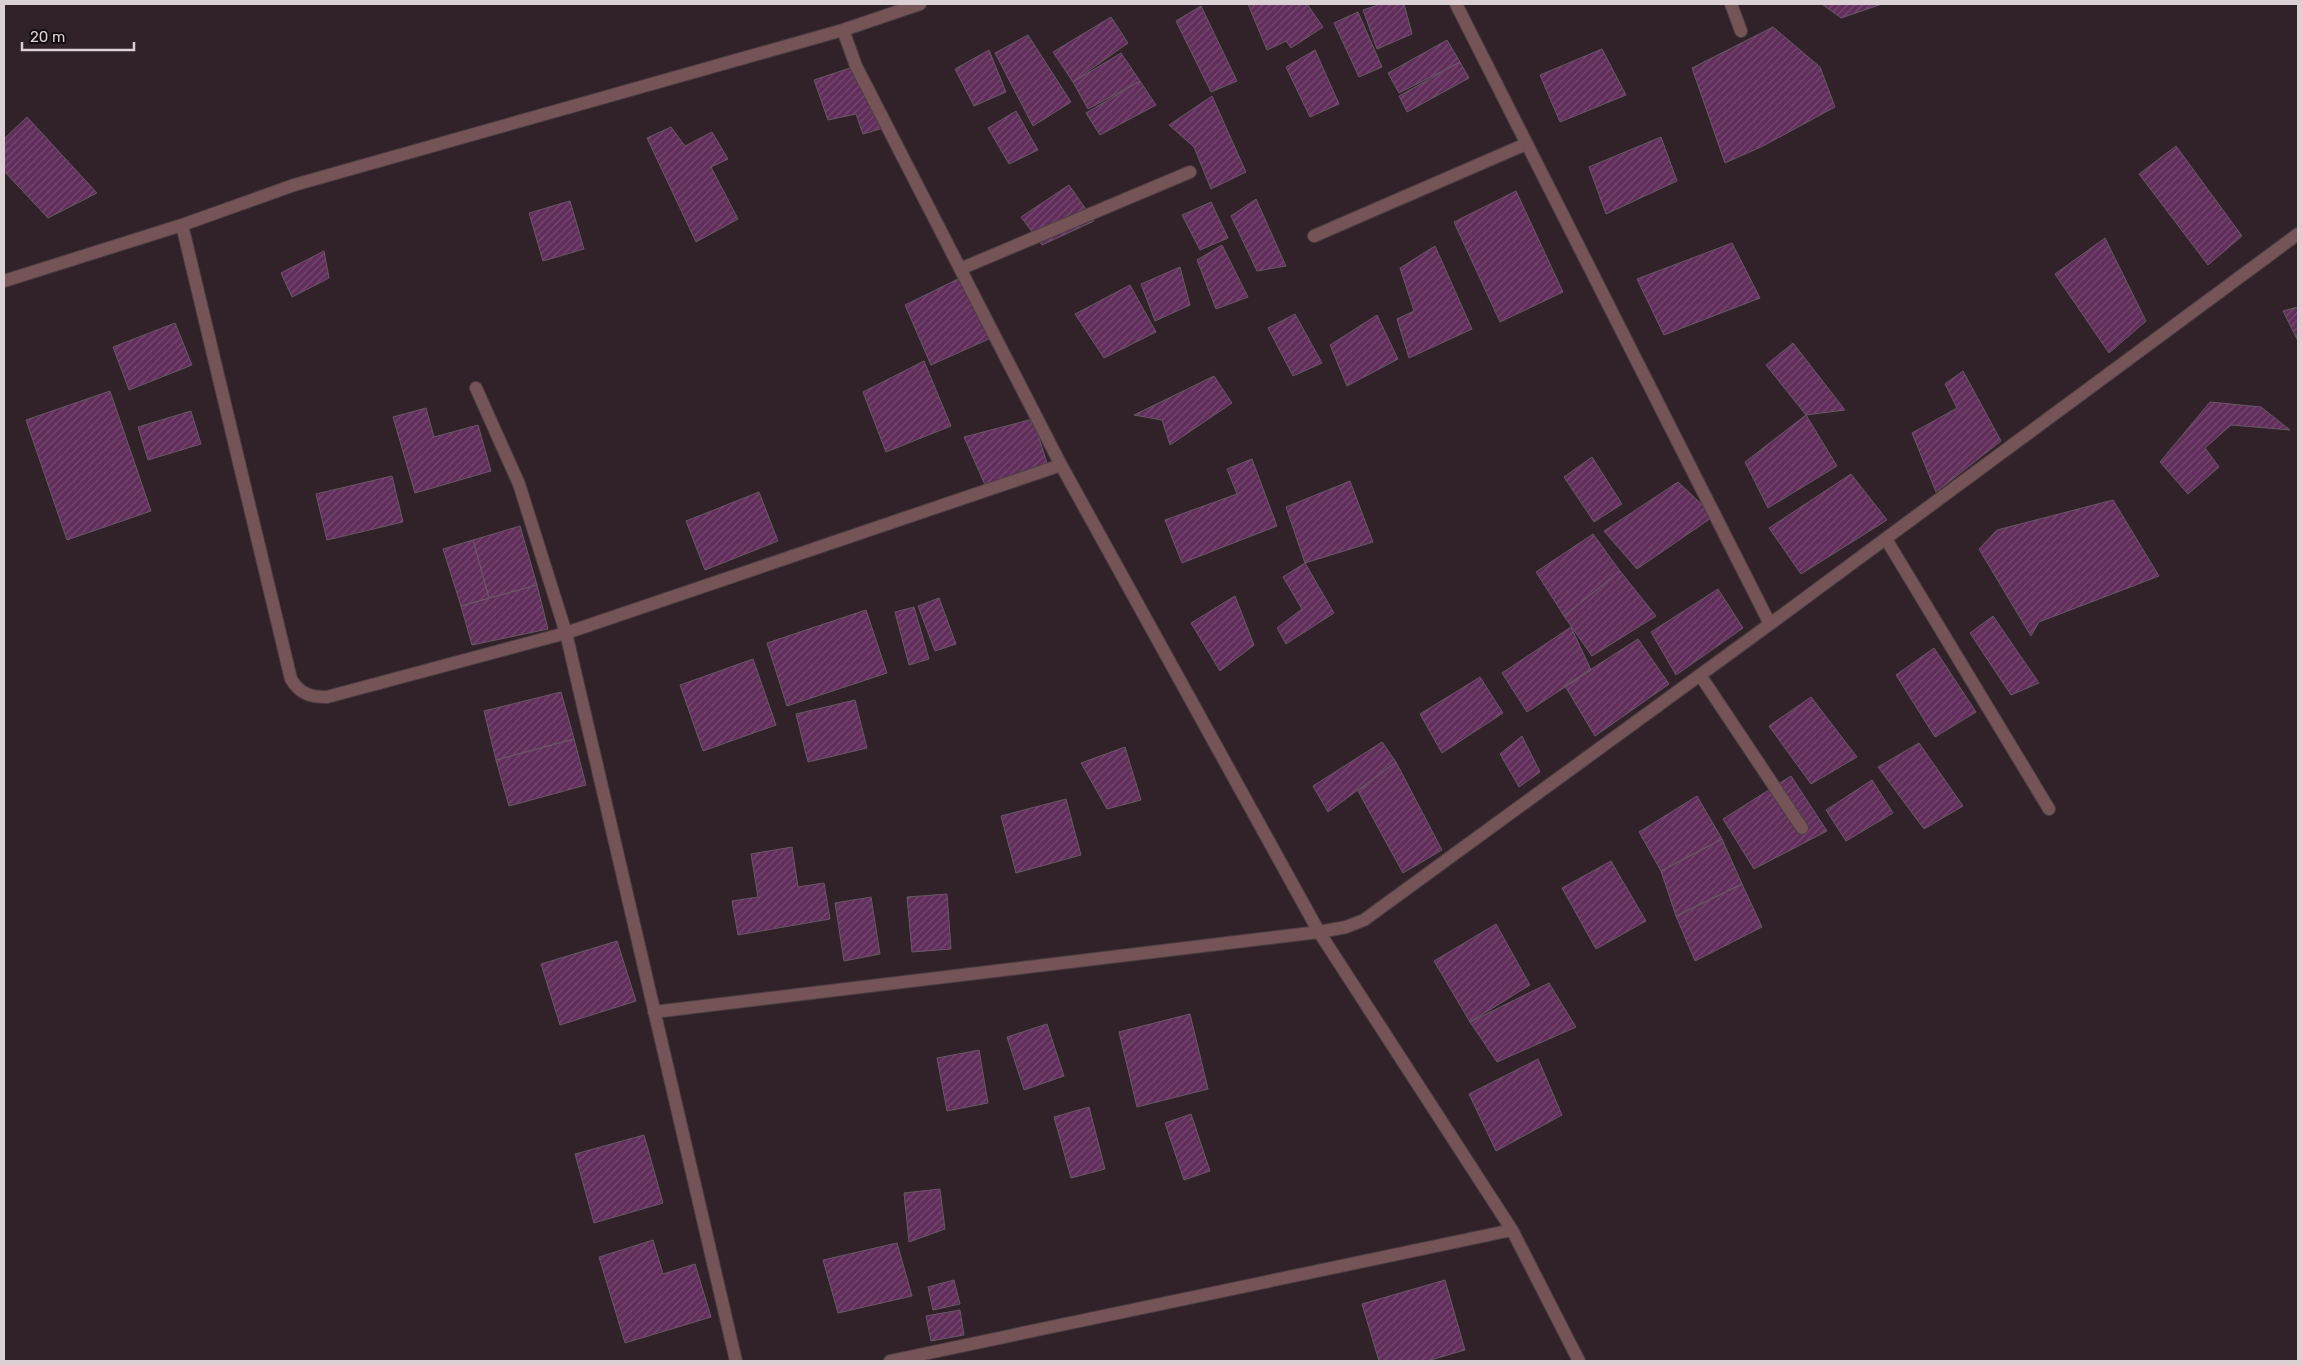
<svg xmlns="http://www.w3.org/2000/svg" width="2302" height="1365" font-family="Rubik,sans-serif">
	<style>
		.building { fill: url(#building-hatch); stroke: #675965 }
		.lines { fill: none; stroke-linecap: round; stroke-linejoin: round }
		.street-casing { stroke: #4c3d44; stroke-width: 14 }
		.street { stroke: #745456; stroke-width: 12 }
	</style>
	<defs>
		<pattern id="building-hatch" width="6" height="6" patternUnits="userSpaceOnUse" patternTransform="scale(1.25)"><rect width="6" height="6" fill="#612e5c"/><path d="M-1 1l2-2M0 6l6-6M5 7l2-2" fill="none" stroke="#774b72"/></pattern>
	</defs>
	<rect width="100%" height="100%" fill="#312128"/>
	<!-- building -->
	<path class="building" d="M1248,4H1307L1323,27L1291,48L1286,41L1267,50Z
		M1381,4H1404L1412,34L1377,49L1363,10Z
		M1822,4H1882L1841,18Z
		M1201,6L1237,81L1211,92L1176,21Z
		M1358,12L1382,67L1359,77L1334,23Z
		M1111,17L1128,43L1073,82L1053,52Z
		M1773,27L1820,67L1835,107L1763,146L1725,163L1692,68Z
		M1028,35L1071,102L1033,126L995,53Z
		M1447,40L1460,62L1399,93L1388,73Z
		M1602,49L1626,95L1560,122L1540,75Z
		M989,50L1006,92L974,106L955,69Z
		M1315,50L1339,104L1310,117L1286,67Z
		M1121,53L1140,81L1088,109L1073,82Z
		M1460,62L1469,78L1407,112L1399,96Z
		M856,66L887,127L863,134L856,114L828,120L814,80Z
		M1140,81L1156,105L1100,135L1086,113Z
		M1212,96L1246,172L1211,189L1194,147L1169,125Z
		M1016,111L1038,150L1009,164L988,128Z
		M27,117L97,193L48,218L4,171V139Z
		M671,127L685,146L712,132L728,159L711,167L738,219L696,242L647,138Z
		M1661,137L1677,181L1606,214L1589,167Z
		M2176,146L2242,236L2208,265L2139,174Z
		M1069,185L1094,221L1042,245L1021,217Z
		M1516,191L1563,292L1500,322L1454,222Z
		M1256,199L1286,266L1257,271L1231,216Z
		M570,201L584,249L543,261L529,213Z
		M1211,202L1228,238L1200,250L1182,215Z
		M2105,238L2146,321L2109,353L2055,274Z
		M1732,243L1760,298L1664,335L1637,279Z
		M1222,245L1248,297L1216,309L1197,260Z
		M1435,246L1472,329L1409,358L1397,319L1414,311L1400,268Z
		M324,251L329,278L292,297L281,273Z
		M1180,267L1190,305L1155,321L1141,284Z
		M960,278L991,338L931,365L905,305Z
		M1130,285L1156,332L1104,358L1075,314Z
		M2298,307V341L2283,311Z
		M1295,314L1322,363L1293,376L1268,328Z
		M1377,315L1398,359L1347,386L1330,345Z
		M175,323L192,365L129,390L113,347Z
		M1793,343L1845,410L1806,415L1766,365Z
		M924,361L951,426L886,452L863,392Z
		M1963,371L2001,441L1936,492L1912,433L1957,408L1945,384Z
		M1214,376L1232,403L1170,445L1162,420L1134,415Z
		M110,391L151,511L67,540L26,420Z
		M2210,402L2261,407L2290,430L2231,425L2205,448L2219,467L2188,494L2160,462Z
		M426,408L434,437L478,425L491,471L415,493L393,417Z
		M191,411L201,444L148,460L138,427Z
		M1806,415L1837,466L1768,508L1745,462Z
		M1033,419L1047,463L985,485L964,437Z
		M1592,457L1622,504L1594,522L1564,477Z
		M1252,459L1277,526L1182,563L1165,520L1237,494L1227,469Z
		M1851,474L1887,520L1801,574L1769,528Z
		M392,476L403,522L327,540L316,494Z
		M1350,481L1373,542L1305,563L1286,507Z
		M1678,482L1714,516L1637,569L1604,531Z
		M759,492L778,541L705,570L686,521Z
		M2113,500L2159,576L2039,622L2031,636L1979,549L1997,530Z
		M520,526L537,585L489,598L473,540Z
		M1593,534L1620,571L1564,616L1536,572Z
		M473,540L489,598L461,606L443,549Z
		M1305,563L1334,613L1286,644L1277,628L1302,609L1283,577Z
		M1620,571L1656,616L1592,656L1564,616Z
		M537,585L548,629L472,645L461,606Z
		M1718,589L1743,628L1676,675L1651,632Z
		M1235,596L1254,645L1220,671L1191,623Z
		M939,598L956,644L935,651L918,606Z
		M914,607L929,659L909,665L895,612Z
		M866,610L887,673L787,706L767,643Z
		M1993,616L2039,683L2011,695L1970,633Z
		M1571,627L1591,670L1527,712L1502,673Z
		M1638,639L1669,684L1595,736L1565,686Z
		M1934,648L1976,712L1935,737L1896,675Z
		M753,659L776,725L703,751L680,685Z
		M1480,677L1503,713L1442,753L1420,714Z
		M561,692L574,739L496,760L484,711Z
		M1811,697L1857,757L1811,784L1769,726Z
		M855,700L867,748L808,762L796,714Z
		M1522,736L1540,772L1519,787L1500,754Z
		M574,739L586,785L509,806L496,760Z
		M1382,742L1396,762L1328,812L1313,786Z
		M1919,743L1963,806L1924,829L1878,767Z
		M1125,747L1141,800L1107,809L1081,763Z
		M1396,762L1442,850L1403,873L1358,791Z
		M1791,776L1827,831L1754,869L1723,819Z
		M1872,780L1893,813L1846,841L1826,810Z
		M1697,796L1722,839L1661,871L1639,832Z
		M1066,799L1081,855L1016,873L1001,816Z
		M1722,839L1742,884L1676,916L1661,871Z
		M792,847L798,887L824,883L830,919L738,935L732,901L758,897L751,854Z
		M1611,861L1646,921L1596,949L1562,888Z
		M1742,884L1762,927L1695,961L1676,916Z
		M947,894L951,949L912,952L907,897Z
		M871,897L880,954L844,961L835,903Z
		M1496,924L1530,985L1470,1022L1434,961Z
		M617,941L636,1001L560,1025L541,964Z
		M1549,983L1576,1027L1497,1062L1470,1022Z
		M1190,1014L1208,1089L1137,1107L1119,1032Z
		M1047,1024L1064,1076L1024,1090L1007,1037Z
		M979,1050L988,1103L947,1111L937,1058Z
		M1538,1059L1562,1115L1496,1151L1469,1094Z
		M1089,1107L1105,1169L1071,1178L1054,1117Z
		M1191,1114L1210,1171L1184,1180L1165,1123Z
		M644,1135L663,1203L594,1223L575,1154Z
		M940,1189L945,1229L909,1242L904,1193Z
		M653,1240L663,1274L695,1264L711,1317L625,1343L599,1257Z
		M897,1243L912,1296L838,1313L823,1260Z
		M954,1280L960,1304L933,1310L928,1287Z
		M1445,1280L1465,1350L1427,1361H1379L1362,1304Z
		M960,1310L964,1335L931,1341L926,1316Z"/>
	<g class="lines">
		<defs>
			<path id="street" d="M1456,4L1770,624
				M1731,4L1741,31
				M843,30L856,66L1061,465L1319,932L1512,1230L1579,1361
				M182,225L291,679C300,694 310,697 327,697L566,633L519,484L476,388
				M1314,236L1526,144
				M960,269L1190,172
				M4,281L182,225L294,185L843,30L920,4
				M1886,539L2049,809
				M1700,675L1802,828
				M654,1012L1319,932L1346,927L1364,920L1770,624L2298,234
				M736,1361L566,633L1061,465
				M890,1361L1512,1230"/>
		</defs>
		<!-- street casing -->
		<use href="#street" class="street-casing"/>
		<!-- street -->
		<use href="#street" class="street"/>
	</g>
	<!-- border -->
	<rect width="2302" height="1365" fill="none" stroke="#dbd0d4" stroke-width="10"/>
	<!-- scale -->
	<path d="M22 42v8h112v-8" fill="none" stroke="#dbd0d4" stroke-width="2.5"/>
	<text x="30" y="42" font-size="15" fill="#dbd0d4" stroke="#140d10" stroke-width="4" paint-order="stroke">20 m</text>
</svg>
